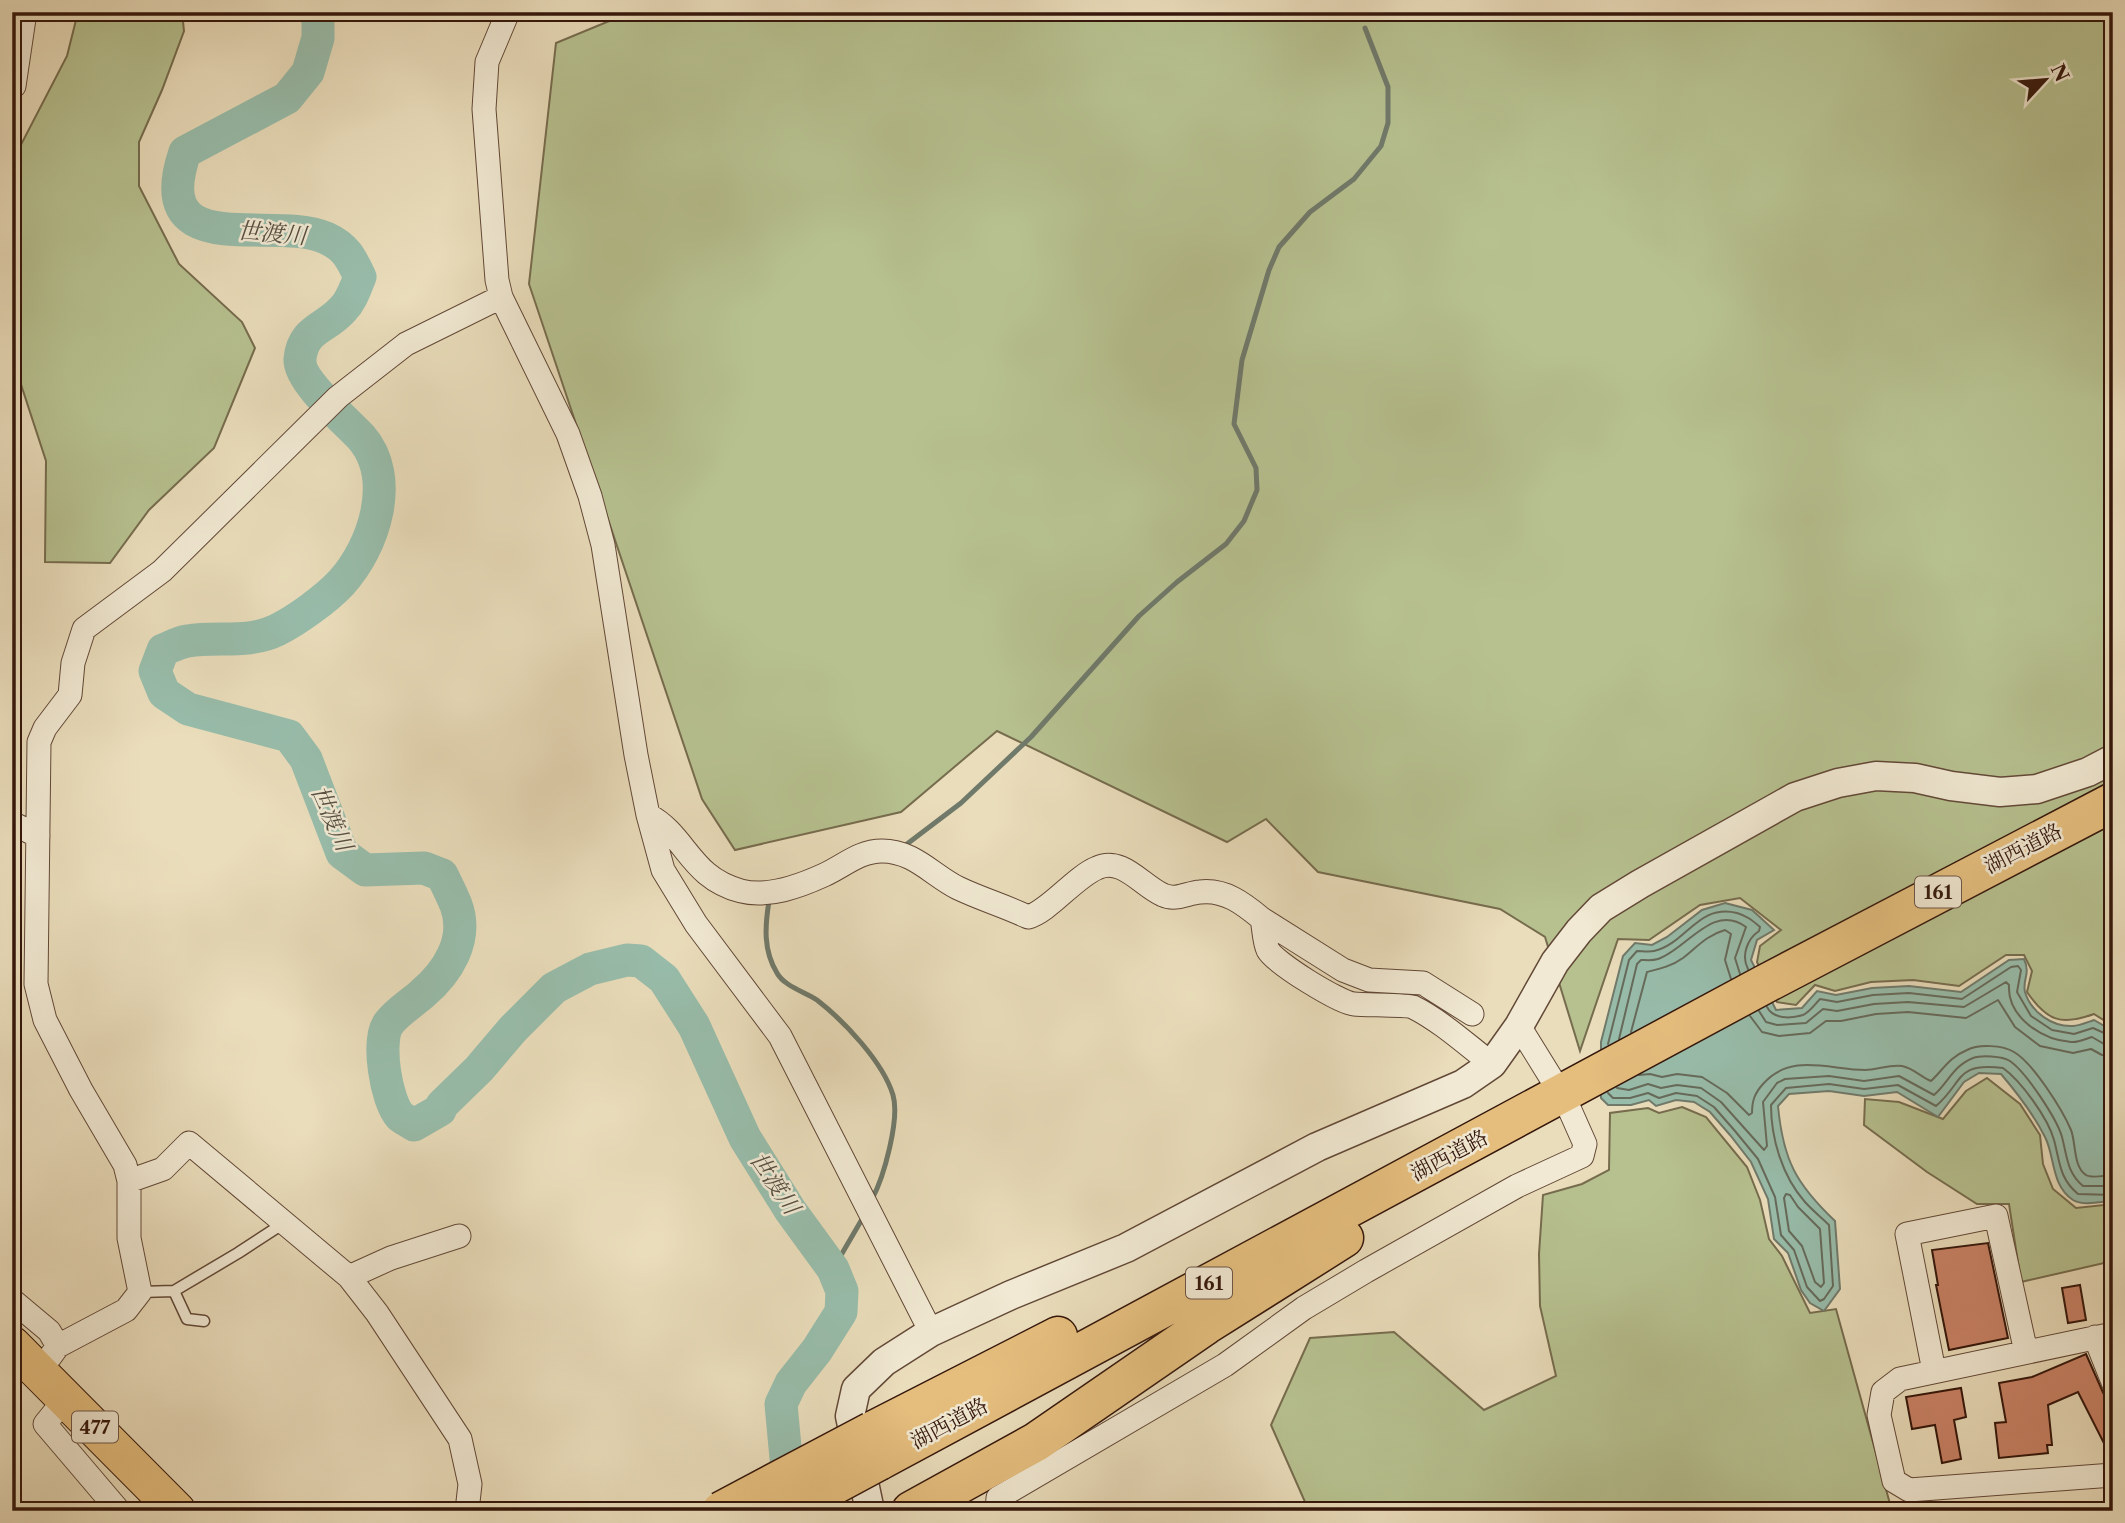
<svg xmlns="http://www.w3.org/2000/svg" width="2125" height="1523" font-family="'Libre Caslon Text','Noto Serif JP',serif">
	<style>
		.green { fill: #b7c190; stroke: #766c4e; stroke-width: 2 }
		.water { fill: #98bdab; stroke: #707a6b; stroke-width: 2 }
		.lines { fill: none; stroke-linecap: round; stroke-linejoin: round }
		.shore { stroke: #666a5b; stroke-width: 2 }
		.stream { stroke: #707a6b; stroke-width: 5 }
		.river { stroke: #98bdab; stroke-width: 33 }
		.building { fill: #c98266; stroke: #34160b; stroke-width: 2 }
		.service-casing { stroke: #624837; stroke-width: 13 }
		.minor-casing { stroke: #624837; stroke-width: 25 }
		.tertiary-casing { stroke: #624837; stroke-width: 31 }
		.trunk-casing { stroke: #34160b; stroke-width: 39 }
		.motorway-casing { stroke: #34160b; stroke-width: 41 }
		.service { stroke: #f1e9d3; stroke-width: 10 }
		.minor { stroke: #f1e9d3; stroke-width: 23 }
		.tertiary { stroke: #f1e9d3; stroke-width: 28 }
		.trunk { stroke: #e5be7e; stroke-width: 37 }
		.motorway { stroke: #e5be7e; stroke-width: 38 }
		.motorway-bridge-casing { stroke: #34160b; stroke-width: 41; stroke-linecap: butt }
		.motorway-bridge { stroke: #e5be7e; stroke-width: 38 }
		.labels { text-anchor: middle; dominant-baseline: central; stroke-width: 5; stroke-linejoin: round; paint-order: stroke }
		.shield { fill: #f1e9d3; stroke: #6d5547; stroke-width: 2 }
		.shield-label { font-size: 19px; font-weight: bold; fill: #34160b }
		.street-label { font-size: 21px; fill: #34160b; stroke: #f1e9d3 }
		.water-label { font-size: 23px; font-style: italic; fill: #575043; stroke: #f1e9d3 }
	</style>
	<rect width="100%" height="100%" fill="#eaddbb"/>
	<filter id="stains"><feTurbulence type="fractalNoise" baseFrequency=".00286" numOctaves="4"/><feColorMatrix values="0 0 0 0 .2 0 0 0 0 .09 0 0 0 0 .02 0 0 0 .5 -.17"/></filter>
	<radialGradient id="worn" r=".72"><stop offset=".6" stop-color="#630" stop-opacity="0"/><stop offset="1" stop-color="#630" stop-opacity=".3"/></radialGradient>
	<!-- green -->
	<path class="green" d="M78,12H182L184,31L162,90L139,142V186L179,264L242,322L255,348L214,448L149,510L110,563L45,562L46,461L12,357V162L67,56Z
		M631,12H2113V1026L2094,1014C2061,1026 2047,1021 2027,992L2032,971L2024,955H2006L1959,986L1913,980L1871,982L1835,991L1815,985L1796,1005L1777,1002L1757,962L1760,946L1781,930L1740,898L1700,905L1649,940L1618,939L1580,1051L1545,937L1500,909L1318,872L1266,819L1227,842L997,731L901,812L735,850L702,799L529,284L556,43Z
		M1987,1078L2020,1104L2040,1135L2043,1164L2053,1189L2076,1208L2113,1204V1261L2021,1282L2009,1204H1977L1927,1172L1864,1125L1865,1099L1899,1102L1943,1119L1966,1091Z
		M1682,1107L1706,1117L1747,1167L1760,1200L1769,1239L1782,1256L1810,1313L1836,1309L1892,1511H1309L1271,1425L1310,1338L1394,1332L1484,1410L1556,1376L1540,1306L1539,1254L1543,1195L1582,1184L1609,1170L1610,1113L1648,1108L1659,1113Z"/>
	<!-- water -->
	<path class="water" d="M1725,903L1752,910L1774,930L1757,940L1751,960L1776,1010L1802,1008L1817,991L1836,995L1872,988L1909,986L1961,992L2009,960L2024,959C2031,974 2022,980 2025,992C2031,1012 2052,1027 2073,1026C2079,1026 2088,1022 2094,1020L2113,1031V1126L2110,1129L2113,1133V1199L2111,1201C2100,1202 2083,1206 2073,1200C2051,1186 2055,1156 2045,1137C2033,1113 2018,1094 2001,1074L1979,1073L1964,1082L1938,1117L1897,1092L1864,1096L1829,1091L1789,1094L1778,1106C1783,1160 1796,1184 1835,1221L1840,1289L1824,1311L1810,1303L1801,1290L1788,1253L1774,1239L1768,1199L1751,1162L1730,1135L1710,1112L1694,1102L1676,1100L1656,1106L1649,1100L1631,1105H1608L1601,1098V1042L1623,956L1635,943L1652,945L1667,937L1702,910Z"/>
	<g class="lines">
		<!-- shore -->
		<path class="shore" d="M1767,1007C1773,1019 1790,1019 1803,1015C1810,1012 1815,1004 1820,999L1837,1002L1873,995L1909,993L1962,999L2011,967L2018,966L2021,970L2017,992L2031,1016L2052,1030L2074,1034L2093,1028L2113,1037
			M1759,1011L1766,1022L1777,1025L1806,1023L1823,1009L1837,1011L1874,1004L1908,1002L1964,1007L2006,982L2009,985C2007,1017 2042,1040 2071,1042C2078,1043 2085,1039 2092,1037L2104,1044L2113,1045
			M1750,1016L1762,1032L1779,1036L1810,1033L1826,1021H1841L1876,1014L1908,1012L1966,1018L1998,1000L2015,1027L2040,1046L2073,1053L2091,1049L2102,1055L2113,1056
			M1631,1032L1647,972C1659,969 1672,966 1683,958C1697,947 1707,935 1725,930L1731,934L1725,960L1731,979
			M1619,1039L1637,964L1641,960C1646,960 1652,961 1658,959C1686,950 1713,902 1746,927L1735,958L1740,974
			M1608,1044L1629,960L1637,951C1642,951 1649,952 1654,951C1686,944 1698,903 1737,913C1747,916 1752,920 1760,927L1759,931C1747,939 1741,956 1748,969
			M1639,1075L1650,1074L1662,1077L1677,1074L1702,1077L1727,1093L1749,1115L1752,1113C1752,1100 1755,1093 1763,1084C1791,1052 1830,1070 1865,1070C1877,1070 1890,1064 1902,1066C1913,1068 1921,1077 1931,1081C1944,1069 1948,1058 1967,1050C1978,1044 2003,1045 2014,1052C2033,1063 2062,1109 2071,1130C2076,1142 2073,1167 2086,1175C2092,1179 2106,1175 2113,1175
			M1617,1088L1629,1090L1648,1084L1661,1088L1677,1085L1701,1088L1721,1102L1764,1150L1767,1146L1763,1102L1777,1083L1785,1079L1829,1076L1864,1081L1899,1076L1934,1095C1948,1083 1953,1066 1973,1058C1981,1055 2002,1056 2010,1061C2026,1072 2057,1119 2062,1137C2067,1156 2067,1173 2083,1186H2113
			M1608,1093L1613,1098H1630L1648,1093L1659,1098L1676,1093L1697,1096L1714,1107L1735,1131L1758,1159L1775,1197L1781,1235L1794,1250L1807,1287L1820,1301L1824,1299L1833,1286L1829,1225C1821,1217 1812,1210 1805,1202C1782,1176 1771,1138 1771,1105L1786,1088L1829,1084L1864,1089L1898,1085L1936,1106C1964,1082 1955,1062 2003,1068C2021,1081 2048,1118 2054,1140C2060,1162 2059,1178 2078,1194L2113,1195
			M1786,1194L1790,1195L1798,1207L1820,1229L1824,1283L1821,1287L1815,1282L1802,1246L1789,1231L1784,1198Z"/>
		<!-- stream -->
		<path class="stream" d="M903,847L961,803L1031,737L1139,616L1177,582L1226,544L1244,521L1257,490L1256,468L1234,424L1242,360L1269,270L1279,247L1310,212L1354,179L1381,146L1388,123V87L1365,28
			M772,900L769,901C765,926 763,950 777,973C784,986 805,992 817,1000C844,1021 883,1062 893,1095C900,1119 884,1177 872,1199
			M833,1269L865,1214"/>
		<!-- river -->
		<path class="river" d="M318,12V38L308,72L287,98L185,152C146,265 274,214 326,238C346,247 351,258 360,277C355,288 352,300 343,309C326,329 303,328 300,359C298,380 347,422 361,437C397,478 374,547 341,583C326,599 297,620 277,630C249,644 217,636 188,641C179,642 171,647 163,650L155,671L164,693L188,709L289,736L306,759L342,853L365,870L424,868L442,875C447,885 452,895 456,905C469,940 447,973 422,994C412,1003 397,1012 389,1023C376,1039 386,1101 400,1116C403,1119 410,1122 414,1125L440,1110L442,1105L479,1069L513,1029L554,988L590,969L627,960L641,961L664,979L694,1026L745,1138L790,1210L833,1269L842,1291L841,1312L817,1350L791,1383L781,1404L790,1501"/>
	</g>
	<!-- building -->
	<path class="building" d="M1988,1243L2008,1338L1949,1350L1936,1285H1938L1932,1250Z
		M2080,1285L2086,1320L2068,1323L2062,1288Z
		M2086,1354L2113,1415V1461L2078,1392L2048,1405L2052,1445H2047L2048,1453L1999,1458L1995,1423L2006,1422L1999,1383L2032,1377Z
		M1961,1388L1966,1417L1954,1420L1961,1459L1942,1463L1935,1425L1912,1429L1906,1397Z"/>
	<g class="lines">
		<defs>
			<path id="service" d="M174,1291L187,1319L204,1321
				M140,1292L174,1291L238,1253L284,1223"/>
			<path id="minor" d="M508,12L487,62L484,109L497,280L501,297L568,434L590,496L603,545L636,755L648,815L663,870L696,924L780,1036L931,1332
				M14,86L25,12
				M648,815C687,836 689,877 741,891C768,898 800,886 824,875C844,866 859,851 882,851C914,851 932,875 958,888C981,899 1005,906 1028,917C1048,912 1075,877 1097,868C1122,856 1142,886 1163,895C1176,901 1187,893 1200,892C1225,889 1244,904 1262,919C1264,928 1264,942 1268,950C1275,963 1340,1003 1354,1004C1365,1005 1408,1005 1413,1007C1441,1021 1467,1045 1492,1064
				M12,823L38,836
				M1262,919L1343,970L1369,980L1423,983L1472,1014
				M1519,1026L1553,1081
				M129,1181L163,1169L189,1143L349,1277L377,1313L460,1439L470,1484L467,1511
				M349,1277L391,1258L459,1236
				M12,1300L49,1331L58,1346L50,1357
				M2113,1334L1900,1379L1883,1392L1879,1415L1894,1481L1909,1490L2113,1475
				M2095,1337L2113,1382
				M58,1346L126,1310L140,1292L129,1238V1181L125,1165L81,1090L45,1020L36,984L39,742L45,728L70,695L73,663L84,629L162,571L338,397L406,344L501,297
				M1934,1371L1907,1234L1996,1216L2026,1352
				M66,1398L45,1424L119,1511
				M997,1511L998,1498L1225,1365L1304,1308L1366,1271L1517,1186L1582,1156L1585,1144L1569,1108"/>
			<path id="tertiary" d="M870,1511L850,1416L856,1389L884,1362L931,1332L1011,1295L1126,1248L1317,1147L1463,1084L1492,1064L1519,1026L1555,962L1579,931L1601,908L1640,884L1795,797L1838,783L1876,776L1915,778L1951,786L2000,792L2037,789L2088,772L2113,759"/>
			<path id="trunk" d="M12,1345L177,1511"/>
			<path id="motorway" d="M872,1431L1058,1336
				M879,1461L1765,984L2113,802
				M911,1511L1036,1442L1206,1325L1344,1238"/>
		</defs>
		<!-- service casing -->
		<use href="#service" class="service-casing"/>
		<!-- minor casing -->
		<use href="#minor" class="minor-casing"/>
		<!-- tertiary casing -->
		<use href="#tertiary" class="tertiary-casing"/>
		<!-- trunk casing -->
		<use href="#trunk" class="trunk-casing"/>
		<!-- motorway casing -->
		<use href="#motorway" class="motorway-casing"/>
		<!-- service -->
		<use href="#service" class="service"/>
		<!-- minor -->
		<use href="#minor" class="minor"/>
		<!-- tertiary -->
		<use href="#tertiary" class="tertiary"/>
		<!-- trunk -->
		<use href="#trunk" class="trunk"/>
		<!-- motorway -->
		<use href="#motorway" class="motorway"/>
		<defs>
			<path id="motorway-bridge" d="M721,1511L872,1431
				M786,1511L879,1461"/>
		</defs>
		<!-- motorway-bridge casing -->
		<use href="#motorway-bridge" class="motorway-bridge-casing"/>
		<!-- motorway-bridge -->
		<use href="#motorway-bridge" class="motorway-bridge"/>
	</g>
	<g class="labels">
		<!-- shield labels -->
		<g class="shield">
			<rect x="1915" y="876.5" width="46" height="31" rx="5"/>
			<rect x="1186" y="1267.5" width="46" height="31" rx="5"/>
			<rect x="72" y="1411.5" width="46" height="31" rx="5"/>
		</g>
		<g class="shield-label">
			<text x="1938" y="892">161</text>
			<text x="1209" y="1283">161</text>
			<text x="95" y="1427">477</text>
		</g>
		<!-- street labels -->
		<g class="street-label">
			<text transform="translate(2023 848) rotate(-27)">湖西道路</text>
			<text transform="translate(1449 1155) rotate(-28)">湖西道路</text>
			<text transform="translate(949 1423) rotate(-28)">湖西道路</text>
		</g>
		<!-- water labels -->
		<g class="water-label">
			<text transform="translate(272 233) rotate(5)">世渡川</text>
			<text transform="translate(332 818) rotate(66)">世渡川</text>
			<text transform="translate(775 1183) rotate(56)">世渡川</text>
		</g>
	</g>
	<!-- margin -->
	<rect width="2125" height="1523" fill="none" stroke="#eaddbb" stroke-width="42"/>
	<rect x="14" y="14" width="2097" height="1495" fill="none" stroke="#34160b" stroke-width="3.5"/>
	<rect x="21" y="21" width="2083" height="1481" fill="none" stroke="#34160b" stroke-width="2"/>
	<!-- north arrow -->
	<g transform="translate(2045 80) rotate(64)" stroke="#f1e9d3" stroke-width="5" paint-order="stroke">
	<path d="M0-5L12 26L0 18L-12 26Z" fill="#34160b"/>
	<text y="-10" font-size="19" font-weight="bold" text-anchor="middle" fill="#34160b">N</text>
	</g>
	<rect width="100%" height="100%" filter="url(#stains)"/>
	<rect width="100%" height="100%" fill="url(#worn)"/>
</svg>
